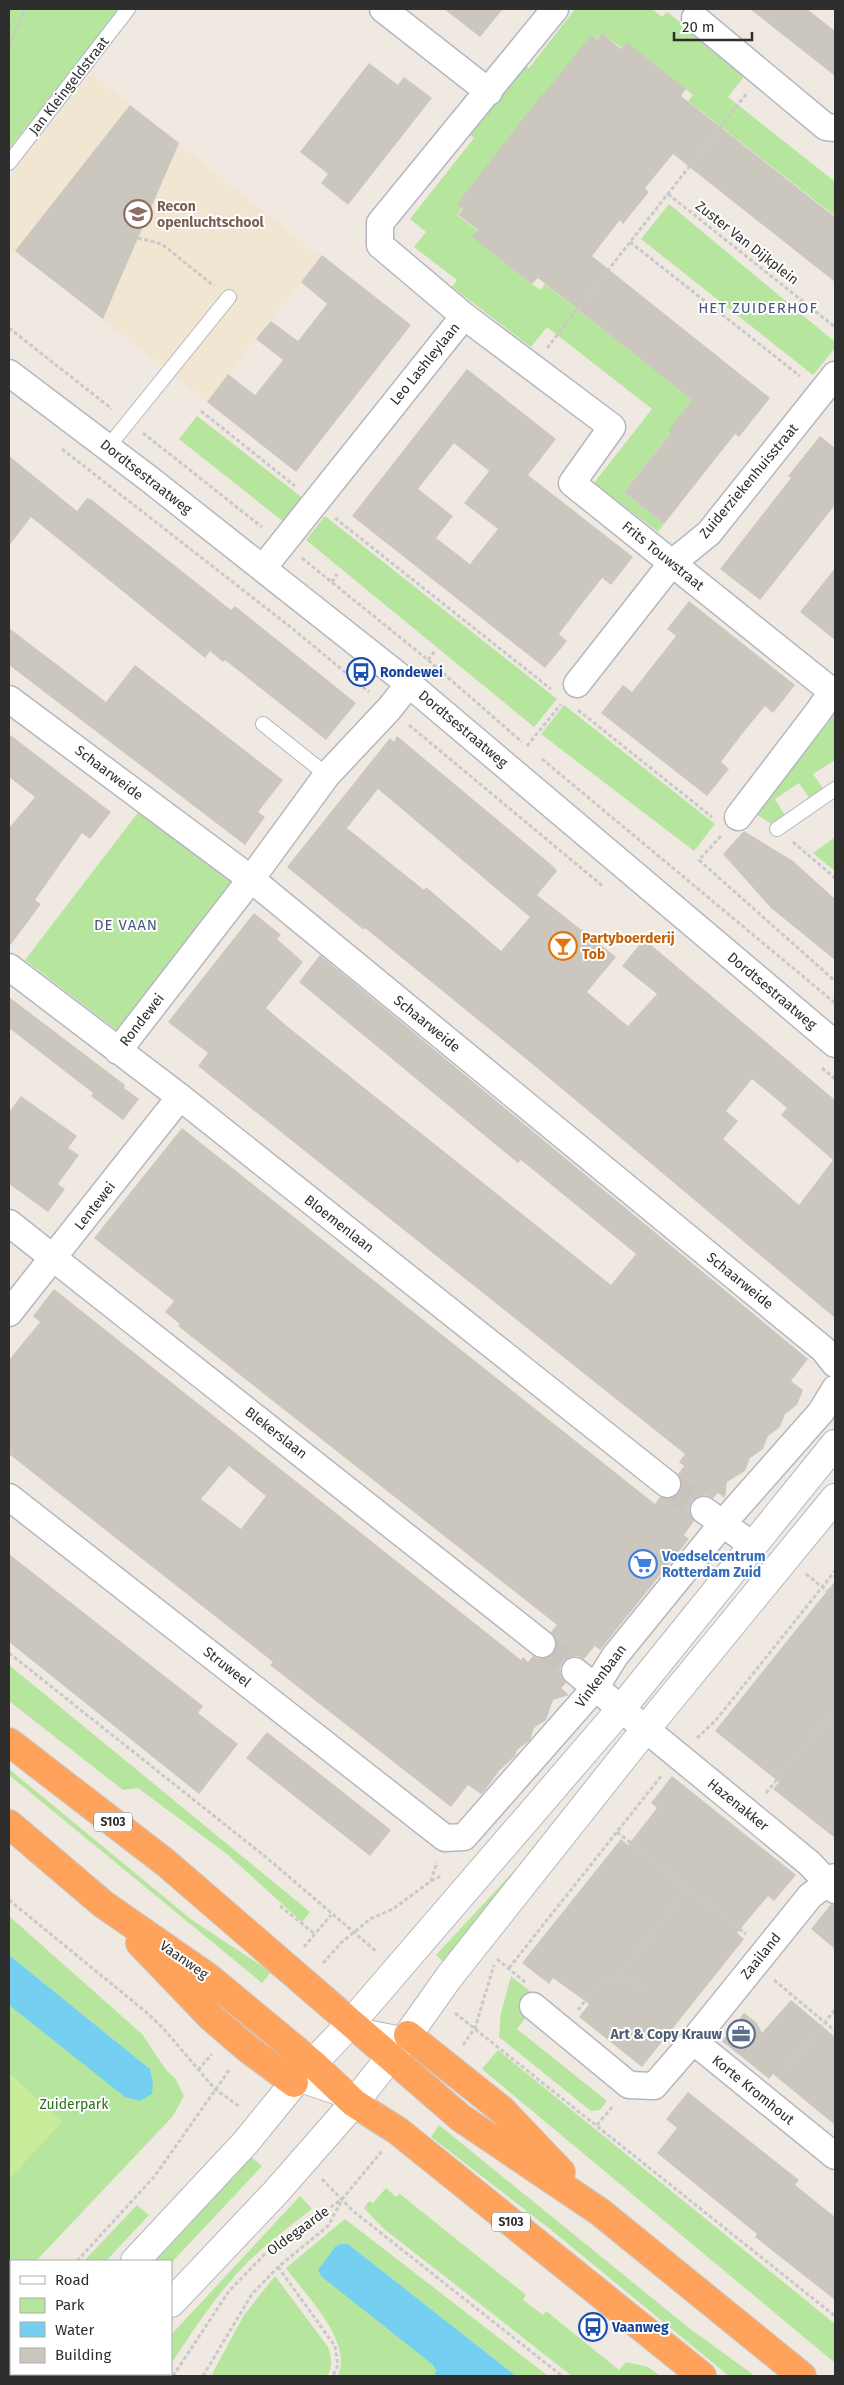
<svg xmlns="http://www.w3.org/2000/svg" width="844" height="2385" font-family="'Fira Sans',sans-serif">
	<style>
		.education { fill: #f0e6d1 }
		.green { fill: #b6e59e }
		.pitch { fill: #c9ec9a }
		.water { fill: #75cff0 }
		.building { fill: #cbc7bf; fill-rule: evenodd }
		.lines { fill: none; stroke-linecap: round; stroke-linejoin: round }
		.street-tunnel { stroke: #c8c4bd; stroke-width: 26; stroke-dasharray: 26 13; stroke-linecap: butt }
		.lane-casing { stroke: #b4b7c1; stroke-width: 16 }
		.street-casing { stroke: #b4b7c1; stroke-width: 29 }
		.secondary-casing { stroke: #b4b7c1; stroke-width: 30 }
		.highway-casing { stroke: #c9c9c9; stroke-width: 30 }
		.path { stroke: #c9c9c9; stroke-width: 3; stroke-dasharray: 4 2.5; stroke-linecap: butt }
		.lane { stroke: #fff; stroke-width: 14 }
		.street { stroke: #fff; stroke-width: 26 }
		.secondary { stroke: #fff; stroke-width: 28 }
		.highway { stroke: #ffa35c; stroke-width: 28 }
		.labels { text-anchor: middle; dominant-baseline: central; stroke-width: 4; stroke-linejoin: round; paint-order: stroke }
		.shield { fill: #fff; stroke: #6d6d6d; stroke-width: 1 }
		.shield-label { font-size: 12px; font-weight: bold; fill: #2e2e2e }
		.street-label { font-size: 14px; fill: #2e2e2e; stroke: #fff }
		.education-label { font-size: 14px; font-weight: bold; fill: #785e54; stroke: #fff; text-anchor: start }
		.transit-label { font-size: 14px; font-weight: bold; fill: #164399; stroke: #fff; text-anchor: start }
		.food-label { font-size: 14px; font-weight: bold; fill: #c56008; stroke: #fff; text-anchor: start }
		.shop-label { font-size: 14px; font-weight: bold; fill: #366cbe; stroke: #fff; text-anchor: start }
		.service-label { font-size: 14px; font-weight: bold; fill: #4e5e75; stroke: #fff; text-anchor: end }
		.park-label { font-size: 14px; fill: #2c6e1b; stroke: #fff }
		.neighbourhood-label { font-size: 15px; letter-spacing: 1px; fill: #4d5680; stroke: #fff }
	</style>
	<rect width="100%" height="100%" fill="#efe9e1"/>
	<!-- education -->
	<path class="education" d="M91,73L317,254L322,255L207,402L16,251L9,259V178Z"/>
	<!-- green -->
	<path class="green" d="M9,9H121L9,149Z
		M575,9H652L662,17L667,12L746,74L728,97L834,181L835,179V216L688,101L693,95L641,53L636,59L602,33L457,215L491,241L486,248L540,290L545,284L695,402L624,492L664,524L658,532L594,483L652,409L547,327L531,347L452,287L457,280L414,247L426,232L410,219L474,138L466,132L522,63L529,68Z
		M669,204L835,342V348L813,375L641,239Z
		M197,416L304,499L285,523L179,439Z
		M325,516L557,699L534,727L306,540Z
		M564,705L715,824L694,851L541,734Z
		M835,714V760L813,774L824,790L810,799L799,783L775,799L786,817L773,825L756,814Z
		M140,810L238,885L123,1035L25,960Z
		M835,837V871L813,853Z
		M9,1665L310,1912L302,1922L227,1854L138,1788L123,1790L9,1701Z
		M9,1769L192,1920L271,1972L262,1983L9,1775Z
		M541,1842L446,1964L436,1955Z
		M9,1916L142,2034L166,2070L175,2078L184,2096L173,2116L36,2261H11V2287L9,2289V1967L150,2069L9,1955Z
		M511,1976L532,1993L520,2007L528,2014L517,2029L607,2101L600,2110L591,2111L499,2037L501,2013Z
		M498,2050L835,2324V2363L482,2069Z
		M439,2125L689,2328L755,2376H729L550,2229L431,2137Z
		M243,2150L262,2166L171,2263L146,2261Z
		M386,2188L396,2197L400,2194L526,2295L523,2300L543,2315L546,2311L619,2370L626,2362L648,2367L660,2376H572L383,2228L364,2208L369,2201L373,2203Z
		M300,2196L312,2209C285,2230 256,2251 234,2277C210,2304 191,2334 171,2364V2335Z
		M137,2205L149,2215L106,2261H84Z
		M345,2219L530,2362L548,2376H516L348,2244L436,2370L434,2376H338C353,2340 305,2295 286,2268Z
		M275,2276L328,2347C331,2357 334,2367 327,2376H211L244,2315Z"/>
	<!-- pitch -->
	<path class="pitch" d="M9,2073L62,2122L9,2179Z"/>
	<!-- water -->
	<path class="water" d="M9,1955L150,2069L153,2083L152,2094L140,2101L125,2097L9,2005Z
		M340,2244H348L516,2376H434L436,2370L432,2364L322,2277L318,2270L335,2247Z"/>
	<!-- building -->
	<path class="building" d="M444,9H503L480,37Z
		M750,9H807L835,31V76Z
		M602,33L621,49L627,42L651,61L686,89L681,96L835,217V282L673,154L645,188L649,192L631,214L623,224L620,220L592,256L770,398L739,437L735,434L664,524L624,492L670,434L669,429L692,400L538,278L532,284L483,246L472,237L478,230L458,215L463,209L457,204L542,94L543,95L591,35L597,40Z
		M369,63L398,85L404,77L432,98L348,205L321,183L328,174L300,152Z
		M130,105L179,143L103,319L15,251Z
		M322,255L411,325L296,472L207,402L228,374L255,395L283,360L256,339L264,329L271,321L298,341L327,304L301,282Z
		M467,369L556,439L528,475L633,557L611,585L602,578L580,606L559,634L567,641L545,668L352,516ZM454,443L489,471L464,503L498,529L470,564L436,538L453,516L418,489Z
		M820,436L835,448V505L760,600L720,569L791,478L788,476Z
		M9,456L77,511L87,498L92,500L231,610L235,606L356,703L326,740L225,660L223,662L210,651L205,658L31,517L9,546Z
		M835,568V640L800,612Z
		M689,601L795,685L773,713L765,706L742,734L721,762L729,769L707,796L601,713L623,685L632,692L676,636L667,629Z
		M9,628L106,702L135,665L283,780L258,812L265,817L245,845L9,665Z
		M9,734L111,812L90,839L82,833L35,900L41,904L9,947V828L35,797L9,777Z
		M397,736L554,867L557,871L537,895L616,957L587,992L617,1017L628,1026L657,994L622,966L644,939L835,1100V1318L536,1067L365,928L364,930L287,867L390,738L394,742ZM378,789L530,917L501,951L426,887L424,890L347,828ZM752,1079L787,1108L781,1115L833,1160L799,1205L723,1139L738,1121L726,1111Z
		M744,831L793,861L835,899V960L771,908L723,854Z
		M254,913L281,935L277,939L303,962L266,1008L288,1027L611,1285L636,1254L521,1160L518,1163L299,982L320,955L808,1359L791,1381L803,1390L797,1405L785,1414L780,1427L768,1436L763,1449L750,1458L745,1471L727,1482L725,1498L718,1493L713,1498L705,1495L698,1497L692,1501L689,1509L694,1521L684,1535L689,1539L600,1650L595,1646L584,1659L578,1656L570,1657L563,1662L560,1668L561,1676L566,1683L561,1688L569,1695L553,1700L546,1720L534,1728L530,1740L517,1750L515,1756L499,1771L483,1793L481,1794L468,1785L451,1807L270,1665L273,1662L9,1454V1360L40,1322L33,1316L54,1289L521,1660L523,1657L528,1662L533,1656L539,1659L547,1658L554,1653L557,1647L556,1639L551,1632L557,1625L178,1326L180,1324L165,1312L174,1301L94,1238L182,1128L655,1504L660,1497L672,1498L679,1493L682,1486L678,1474L684,1466L679,1462L685,1454L198,1066L208,1053L168,1022ZM229,1466L266,1496L241,1529L201,1499Z
		M9,997L125,1085L124,1088L139,1099L123,1120L91,1096L93,1093L9,1028Z
		M21,1096L77,1136L68,1148L79,1155L58,1184L65,1189L48,1212L9,1184V1112Z
		M9,1554L203,1706L198,1713L238,1744L199,1794L9,1642Z
		M835,1581V1838L773,1789L779,1782L715,1731Z
		M267,1732L391,1830L370,1856L246,1758Z
		M672,1776L796,1875L774,1901L768,1896L737,1933L744,1939L642,2067L579,2017L589,2004L553,1978L549,1984L522,1963L621,1839L628,1845L657,1808L651,1803Z
		M831,1904L835,1905V1949L811,1929Z
		M791,2000L835,2037V2125L773,2074L769,2079L722,2041L744,2013L757,2023L762,2033Z
		M688,2092L799,2180L795,2185L835,2217V2300L755,2237L757,2234L657,2153L677,2128L666,2119Z"/>
	<g class="lines">
		<!-- street-tunnel -->
		<path class="street-tunnel" d="M667,1484L704,1510
			M542,1644L575,1671"/>
		<defs>
			<path id="lane" d="M9,163L128,9
				M108,447L229,297
				M263,724L327,775
				M777,829L835,789
				M362,2026L408,2035
				M294,2083L341,2099"/>
			<path id="street" d="M383,9L489,92
				M695,18L826,127L835,128
				M464,316L612,427L572,483L829,689V696L818,712L738,817
				M9,373L148,478L409,684L835,1044
				M263,568L464,316L380,245V223L555,9
				M577,684L672,563L709,533L835,375
				M9,699L251,879L823,1349L835,1364
				M9,967L180,1097L667,1484
				M118,1051L251,879L327,775L389,709L409,684
				M9,1223L542,1644
				M9,1313L180,1097
				M9,1497L445,1838L464,1837L595,1688L615,1656L723,1523L821,1412L835,1389
				M704,1510L752,1545
				M575,1671L809,1863L835,1890
				M533,2006L629,2085L654,2086L693,2041L835,2156
				M693,2041L810,1896L835,1877"/>
			<path id="secondary" d="M135,2261L246,2142L294,2083L351,2023L621,1709L835,1444
				M171,2303L276,2192L354,2103L408,2035L449,1977L645,1730L835,1498
				M28,2376L31,2374
				M102,2376L104,2374"/>
			<path id="highway" d="M9,1742L166,1863L461,2118L600,2212L802,2376
				M9,1824L103,1904L208,1977L313,2064L354,2103L398,2131L702,2376
				M140,1943L212,2018L248,2049L294,2083
				M408,2035L502,2110L561,2172"/>
		</defs>
		<!-- lane casing -->
		<use href="#lane" class="lane-casing"/>
		<!-- street casing -->
		<use href="#street" class="street-casing"/>
		<!-- secondary casing -->
		<use href="#secondary" class="secondary-casing"/>
		<!-- highway casing -->
		<use href="#highway" class="highway-casing"/>
		<!-- path -->
		<path class="path" d="M9,45L25,9
			M668,194L835,327
			M138,238L162,244L214,286
			M630,242L800,376
			M9,328L112,409
			M547,348L747,93
			M201,411L295,486
			M143,433L262,527
			M62,449L293,629L369,692
			M335,518L551,689
			M302,558L428,660L522,742
			M332,582L337,574
			M428,660L435,651
			M578,710L712,817
			M409,725L604,887
			M527,746L561,704
			M542,759L835,1003
			M721,836L699,860L835,981
			M793,842L835,878
			M822,1068L835,1079
			M806,1574L835,1597
			M9,1653L267,1858L377,1952
			M825,1721L835,1730
			M697,1738L716,1720L835,1571
			M766,1793L835,1708
			M617,1832L746,1934
			M431,1881L441,1876
			M9,1900L146,2012L163,2028L215,2089L240,2107
			M280,1906L315,1934
			M304,1947L331,1915
			M497,1959L525,1982
			M323,1963L342,1942L370,1919L393,1909L431,1881L437,1862
			M509,1968L662,1775
			M621,1974L647,1994
			M774,1980L835,2031
			M578,2010L598,1984L621,1974L688,1888
			M455,2013L835,2316
			M463,2045L475,2028L494,1965
			M198,2070L212,2054
			M778,2078L835,2010
			M597,2125L614,2105
			M322,2179L353,2211L562,2376
			M77,2261L154,2177L230,2069
			M278,2267L335,2346L338,2365L333,2376
			M9,2335L11,2332
			M173,2376L229,2291L267,2252L342,2199
			M203,2376L252,2294L278,2267L328,2226L343,2198L382,2151"/>
		<!-- lane -->
		<use href="#lane" class="lane"/>
		<!-- street -->
		<use href="#street" class="street"/>
		<!-- secondary -->
		<use href="#secondary" class="secondary"/>
		<!-- highway -->
		<use href="#highway" class="highway"/>
	</g>
	<!-- icons -->
	<defs>
		<symbol id="school-ring" viewBox="-11 -11 22 22"><circle r="9.5" fill="#fff" stroke="#8d6e63" stroke-width="1.5"/><path d="M0-5L7-2L0 1L-7-2ZM-4 1L0 2.5L4 1V4Q0 6-4 4Z" fill="#8d6e63"/></symbol>
		<symbol id="bus-ring" viewBox="-11 -11 22 22"><circle r="9.5" fill="#fff" stroke="#1a4fb4" stroke-width="1.5"/><path d="M-5-6H5V4H4V6H2V4H-2V6H-4V4H-5ZM-3.5-4V0h7V-4ZM-3.5 1.2v1.5H-2V1.2ZM2 1.2v1.5H3.5V1.2Z" fill="#1a4fb4"/></symbol>
		<symbol id="bar-ring" viewBox="-11 -11 22 22"><circle r="9.5" fill="#fff" stroke="#e8710a" stroke-width="1.5"/><path d="M-6-5H6L.8 .8V4.5H3.5V6h-7V4.5H-.8V.8Z" fill="#e8710a"/></symbol>
		<symbol id="supermarket-ring" viewBox="-11 -11 22 22"><circle r="9.5" fill="#fff" stroke="#3f7fe0" stroke-width="1.5"/><path d="M-6-5.5h2.5l.6 2H6L4.5 2H-2.5L-4.4-4H-6ZM-1.5 3.2a1.3 1.3 0 1 0 .1 0ZM3 3.2a1.3 1.3 0 1 0 .1 0Z" fill="#3f7fe0"/></symbol>
		<symbol id="office-ring" viewBox="-11 -11 22 22"><circle r="9.5" fill="#fff" stroke="#5c6f8a" stroke-width="1.5"/><path d="M-6-3h4V-5.5h4V-3h4V5H-6ZM-1-4.5V-3h2v-1.5ZM-6 0V1H6V0Z" fill="#5c6f8a"/></symbol>
	</defs>
	<g fill-rule="evenodd">
		<use href="#school-ring" x="122" y="198" width="32" height="32"/>
		<use href="#bus-ring" x="345" y="656" width="32" height="32"/>
		<use href="#bar-ring" x="547" y="930" width="32" height="32"/>
		<use href="#supermarket-ring" x="627" y="1548" width="32" height="32"/>
		<use href="#office-ring" x="725" y="2018" width="32" height="32"/>
		<use href="#bus-ring" x="577" y="2311" width="32" height="32"/>
	</g>
	<g class="labels">
		<!-- shield labels -->
		<g class="shield">
			<rect x="94" y="1812.5" width="38" height="19" rx="4"/>
			<rect x="492" y="2212.5" width="38" height="19" rx="4"/>
		</g>
		<g class="shield-label">
			<text x="113" y="1822">S103</text>
			<text x="511" y="2222">S103</text>
		</g>
		<!-- street labels -->
		<g class="street-label">
			<text transform="translate(69 86) rotate(-52)">Jan Kleingeldstraat</text>
			<text transform="translate(747 243) rotate(38)">Zuster Van Dijkplein</text>
			<text transform="translate(425 364) rotate(-51)">Leo Lashleylaan</text>
			<text transform="translate(146 477) rotate(38)">Dordtsestraatweg</text>
			<text transform="translate(749 481) rotate(-50)">Zuiderziekenhuisstraat</text>
			<text transform="translate(663 556) rotate(39)">Frits Touwstraat</text>
			<text transform="translate(463 729) rotate(40)">Dordtsestraatweg</text>
			<text transform="translate(109 773) rotate(37)">Schaarweide</text>
			<text transform="translate(772 991) rotate(40)">Dordtsestraatweg</text>
			<text transform="translate(142 1020) rotate(-52)">Rondewei</text>
			<text transform="translate(427 1024) rotate(39)">Schaarweide</text>
			<text transform="translate(95 1206) rotate(-52)">Lentewei</text>
			<text transform="translate(339 1224) rotate(38)">Bloemenlaan</text>
			<text transform="translate(740 1281) rotate(39)">Schaarweide</text>
			<text transform="translate(276 1433) rotate(38)">Blekerslaan</text>
			<text transform="translate(227 1667) rotate(38)">Struweel</text>
			<text transform="translate(601 1676) rotate(-53)">Vinkenbaan</text>
			<text transform="translate(738 1805) rotate(39)">Hazenakker</text>
			<text transform="translate(761 1956) rotate(-51)">Zaailand</text>
			<text transform="translate(184 1960) rotate(35)">Vaanweg</text>
			<text transform="translate(753 2090) rotate(39)">Korte Kromhout</text>
			<text transform="translate(298 2231) rotate(-36)">Oldegaarde</text>
		</g>
		<!-- education labels -->
		<g class="education-label">
			<text x="157" y="206">Recon<tspan x="157" dy="16">openluchtschool</tspan></text>
		</g>
		<!-- transit labels -->
		<g class="transit-label">
			<text x="380" y="672">Rondewei</text>
			<text x="612" y="2327">Vaanweg</text>
		</g>
		<!-- food labels -->
		<g class="food-label">
			<text x="582" y="938">Partyboerderij<tspan x="582" dy="16">Tob</tspan></text>
		</g>
		<!-- shop labels -->
		<g class="shop-label">
			<text x="662" y="1556">Voedselcentrum<tspan x="662" dy="16">Rotterdam Zuid</tspan></text>
		</g>
		<!-- service labels -->
		<g class="service-label">
			<text x="722" y="2034">Art &amp; Copy Krauw</text>
		</g>
		<!-- park labels -->
		<g class="park-label">
			<text x="74" y="2104">Zuiderpark</text>
		</g>
		<!-- neighbourhood labels -->
		<g class="neighbourhood-label">
			<text x="758" y="308">HET ZUIDERHOF</text>
			<text x="126" y="925">DE VAAN</text>
		</g>
	</g>
	<!-- border -->
	<rect width="844" height="2385" fill="none" stroke="#2e2e2e" stroke-width="20"/>
	<!-- legend -->
	<rect x="10" y="2260" width="162" height="115" fill="#ffffff" stroke="#ababab"/>
	<rect x="20" y="2276" width="25" height="8" fill="#ffffff" stroke="#ababab"/>
	<text x="55" y="2285" font-size="15" fill="#2e2e2e">Road</text>
	<rect x="20" y="2298" width="25" height="15" fill="#b6e59e" stroke="#ababab"/>
	<text x="55" y="2310" font-size="15" fill="#2e2e2e">Park</text>
	<rect x="20" y="2322" width="25" height="15" fill="#75cff0" stroke="#ababab"/>
	<text x="55" y="2335" font-size="15" fill="#2e2e2e">Water</text>
	<rect x="20" y="2348" width="25" height="15" fill="#cbc7bf" stroke="#ababab"/>
	<text x="55" y="2360" font-size="15" fill="#2e2e2e">Building</text>
	<!-- scale -->
	<path d="M674 32v8h78v-8" fill="none" stroke="#2e2e2e" stroke-width="2.5"/>
	<text x="682" y="32" font-size="15" fill="#2e2e2e" stroke="#ffffff" stroke-width="4" paint-order="stroke">20 m</text>
</svg>
